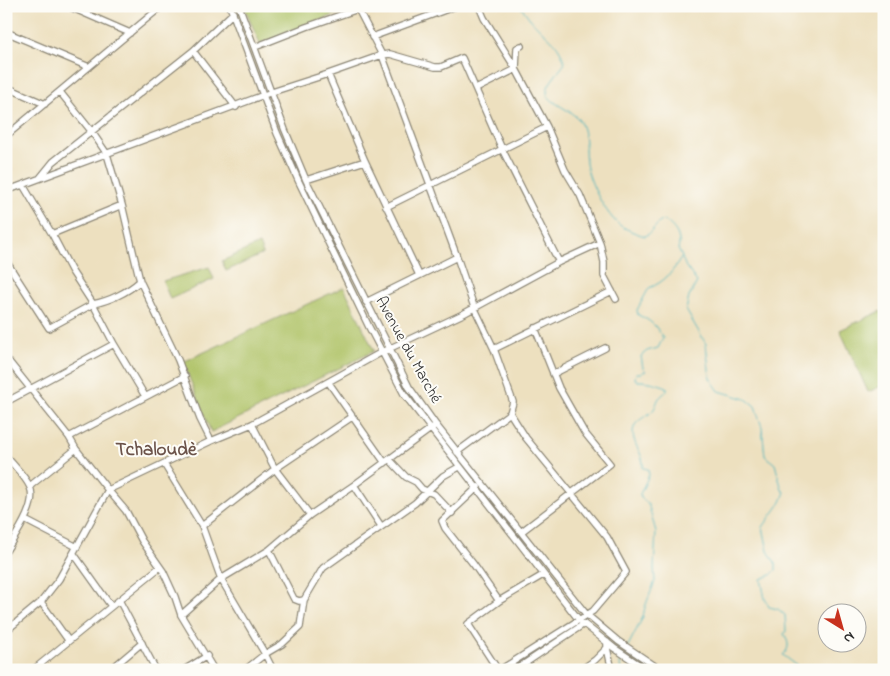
<svg xmlns="http://www.w3.org/2000/svg" width="890" height="676" font-family="'Indie Flower',sans-serif">
	<style>
		.green { fill: #afc266; stroke: #6d7648 }
		.lines { fill: none; stroke-linecap: round; stroke-linejoin: round }
		.stream { stroke: #41b1bc; stroke-width: 1 }
		.minor-casing { stroke: #8c8675; stroke-width: 8 }
		.minor { stroke: #fff; stroke-width: 5.5 }
		.labels { text-anchor: middle; dominant-baseline: central; stroke-width: 4; stroke-linejoin: round; paint-order: stroke }
		.street-label { font-size: 16px; fill: #2b2b2b; stroke: #fdfcf7 }
		.quarter-label { font-size: 19px; font-weight: bold; fill: #6b534a; stroke: #fdfcf7 }
	</style>
	<rect width="100%" height="100%" fill="#fdfcf7"/>
	<filter id="ink" filterUnits="userSpaceOnUse"><feTurbulence type="fractalNoise" baseFrequency=".02" numOctaves="2"/><feDisplacementMap in="SourceGraphic" scale="10" xChannelSelector="R" yChannelSelector="G"/><feConvolveMatrix kernelMatrix="1 2 1 2 8 2 1 2 1" color-interpolation-filters="sRGB"/></filter>
	<filter id="wash" filterUnits="userSpaceOnUse"><feTurbulence type="fractalNoise" baseFrequency=".0096" numOctaves="4" result="noise"/><feDisplacementMap in="SourceGraphic" scale="20" xChannelSelector="R" yChannelSelector="G"/><feGaussianBlur stdDeviation="1.12" result="paint"/><feColorMatrix in="noise" values="0 0 0 0 0 0 0 0 0 0 0 0 0 0 0 0 0 1.4 0 .05"/><feComposite in="paint" operator="in"/></filter>
	<g filter="url(#wash)">
		<rect width="100%" height="100%" fill="#ede0bf"/>
		<!-- green -->
		<path class="green" d="M244,6H355V7L260,44Z
			M259,244L263,254L226,271L222,261Z
			M209,267L214,279L170,299L163,281Z
			M344,287L374,351L211,432L183,362Z
			M881,311L884,317V385L868,392L840,330Z"/>
		<g class="lines">
			<!-- stream -->
			<path class="stream" d="M520,6C525,11 528,17 533,22C547,38 558,40 565,63C560,71 547,83 547,92C547,103 574,110 580,122C587,135 584,149 586,163C588,180 606,216 621,226C628,230 637,234 645,236C653,232 656,223 664,220C674,227 682,236 678,249L682,257C673,271 665,282 649,288L637,310L638,315C650,320 657,326 663,338L658,348L647,351L641,356L643,368L646,371L641,373H636L635,379L638,381C649,381 656,383 667,387V390C665,393 662,395 659,398C657,401 656,406 654,409C647,419 629,419 634,439C637,450 644,456 643,468L648,469L649,475L640,494L641,498L648,503L656,532L654,568L655,581L645,607L643,617L628,646
				M682,258L686,267L697,282L689,297L686,310L706,344L710,378L719,391L746,399L755,406L762,427L765,456L775,464L782,490L785,492L781,502L763,527L768,551L776,564V570L771,575L761,579L765,599L769,607L778,609L785,615L786,631L784,634C789,643 790,648 783,655L803,670
				M621,670L620,664L623,657"/>
		</g>
	</g>
	<g filter="url(#ink)">
		<g class="lines">
			<defs>
				<path id="minor" d="M68,6L130,33
					M230,6L277,133L299,182L369,327L404,394L579,620L614,648L647,670
					M239,6L285,130L306,180L409,387L436,425L586,614L618,641L661,670
					M479,6L484,18L516,69L547,127L565,170L580,195L600,243L604,262V276L616,299
					M358,9L382,55L457,257L474,307L494,349L513,402L510,413L457,452
					M6,32L89,67
					M372,37L456,6
					M255,47L306,27L358,9V6
					M193,51L236,107
					M328,74L365,161L419,275
					M6,87L45,104
					M476,89L516,69L517,48L521,46
					M60,92L92,132L107,154L122,205L140,281L178,360L200,419L211,441
					M6,136L162,6
					M40,178L53,162L193,51L233,13
					M306,180L365,161
					M23,185L52,234
					M6,191L272,92L328,74L382,55L390,54L435,67H441L462,58L502,149L559,262
					M122,205L52,234L71,270L93,304C109,301 128,292 140,281
					M386,207L547,127
					M6,261L49,328L93,304L114,344L6,402
					M366,302L457,257
					M114,344L145,396
					M494,349L612,291
					M6,358L69,437L76,449L108,490L59,579L41,602L6,631
					M553,374L605,348
					M329,383L385,463
					M252,424L275,469L310,515
					M69,437L185,376
					M6,456C14,466 25,476 30,487C38,505 15,536 6,551
					M390,460L406,477L416,482L422,489L434,494L452,513
					M164,464L202,526L221,579L181,615
					M354,485L381,526
					M30,486L76,449
					M478,487L442,521L445,528L474,565L499,601
					M25,520L77,547
					M202,526L275,469L352,417
					M521,532L610,464L584,432L559,388L535,328
					M269,550L294,599L299,601L304,600L323,568L415,503L443,476L459,467
					M74,554L111,606
					M119,600L156,670
					M41,602L68,640
					M607,648L612,670
					M33,670L160,567
					M110,670L142,643
					M184,670L207,656
					M214,670L181,615L175,597L163,571L142,541L126,511L108,490L211,441L252,424L382,352L463,314L559,262L600,243
					M245,670L265,654L282,644L300,627L304,600
					M273,670L265,654L221,579L269,550L310,515L354,485L433,427
					M498,670L468,624L499,601L543,575
					M500,670L593,611L626,572L607,537L526,438L510,413
					M515,670L584,624
					M581,670L595,660L607,648V642"/>
			</defs>
			<!-- minor casing -->
			<use href="#minor" class="minor-casing"/>
			<!-- minor -->
			<use href="#minor" class="minor"/>
		</g>
	</g>
	<g class="labels">
		<!-- street labels -->
		<g class="street-label">
			<text transform="translate(408 350) rotate(61)">Avenue du Marché</text>
		</g>
		<!-- quarter labels -->
		<g class="quarter-label">
			<text x="156" y="450">Tchaloudè</text>
		</g>
	</g>
	<!-- margin -->
	<rect width="890" height="676" fill="none" stroke="#fdfcf7" stroke-width="25"/>
	<!-- north arrow -->
	<g transform="translate(842 628) rotate(143)"><circle r="24" fill="#fdfcf7" stroke="#a9a8a5"/>
	<path d="M0-4L9 19L0 12L-9 19Z" fill="#c8321e"/>
	<text y="-8" font-size="14" font-weight="bold" text-anchor="middle" fill="#2b2b2b">N</text>
	</g>
</svg>
